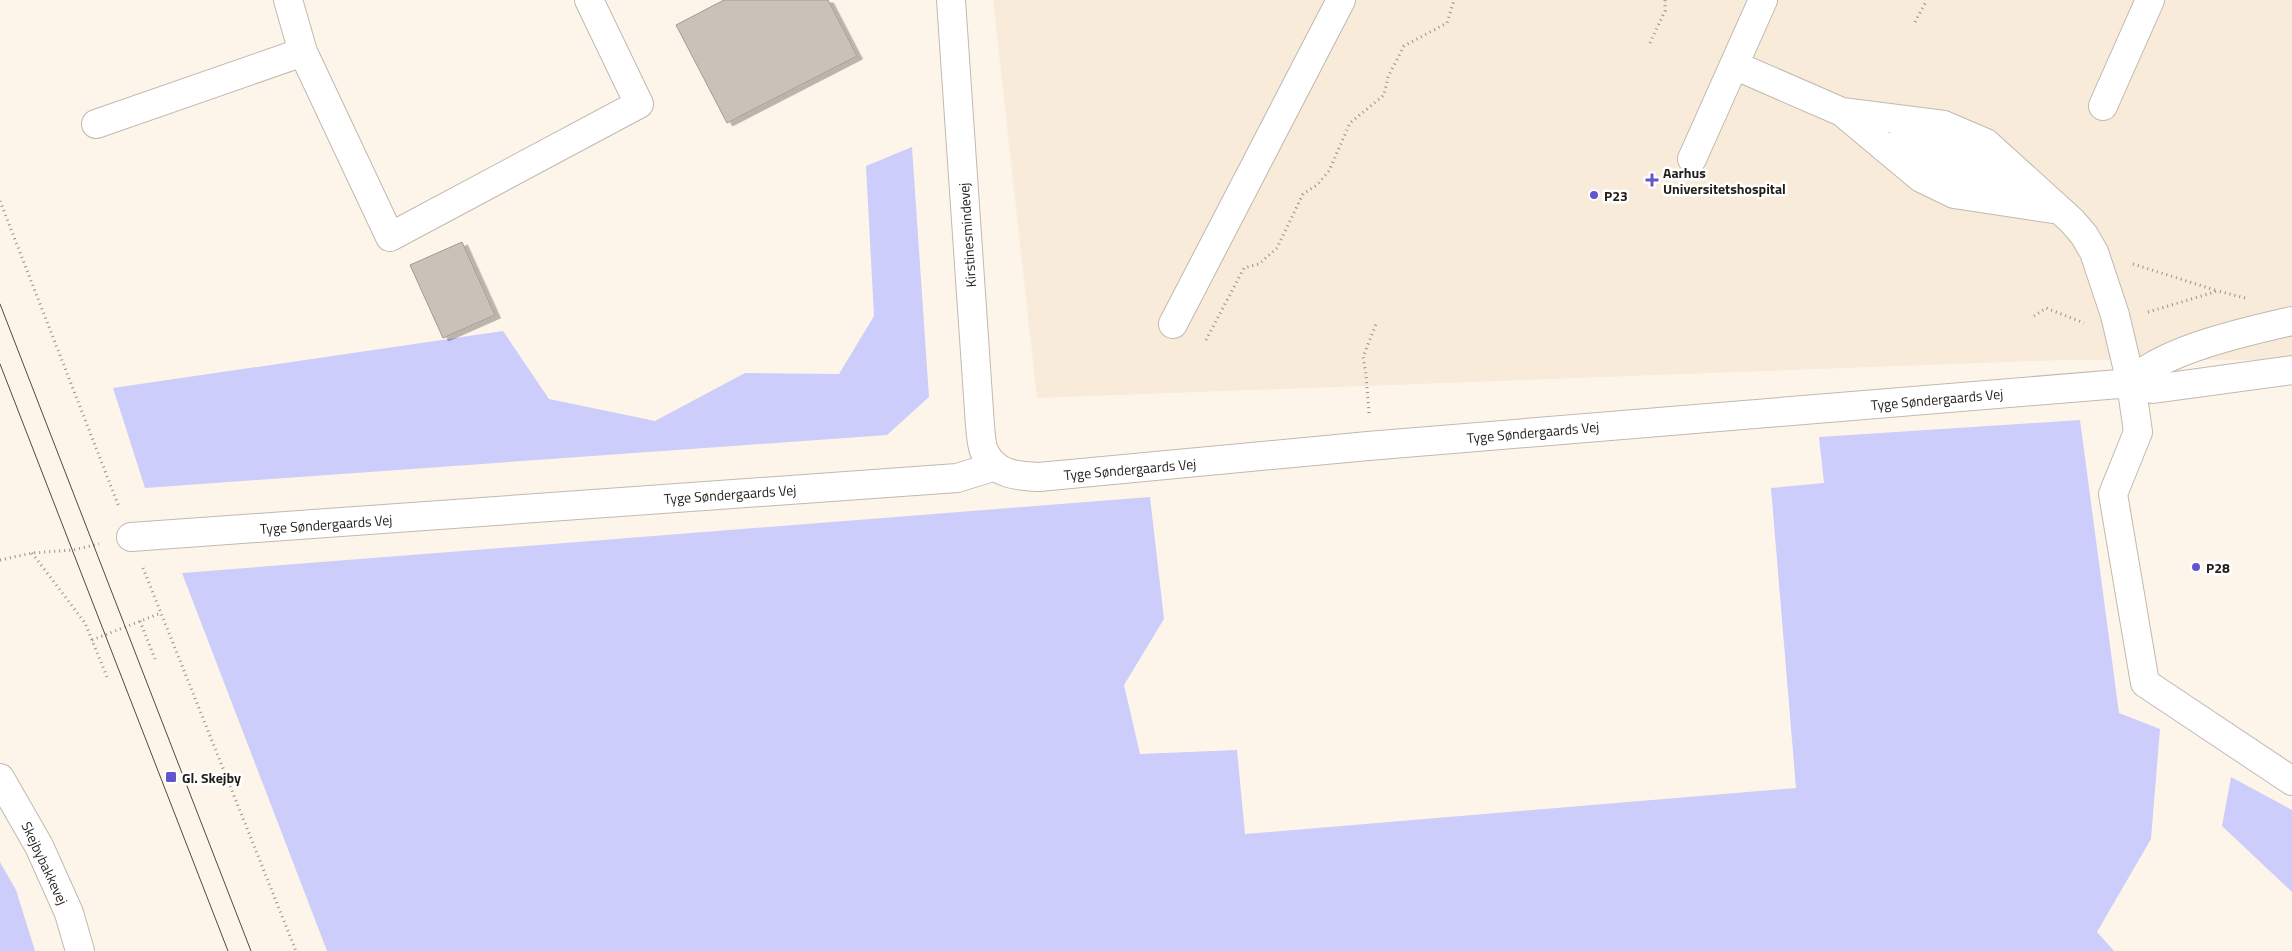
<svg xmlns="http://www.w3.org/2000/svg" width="2292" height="951" font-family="'Titillium Web',sans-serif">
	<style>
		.built { fill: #f8ebd9 }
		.green { fill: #cccdfa }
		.building { fill: #cac2b8; stroke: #a29a90; filter: url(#shadow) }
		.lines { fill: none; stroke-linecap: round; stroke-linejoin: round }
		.minor-casing { stroke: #c1b9af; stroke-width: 30 }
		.path { stroke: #979189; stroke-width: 3; stroke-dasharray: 1 4; stroke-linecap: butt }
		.minor { stroke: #fff; stroke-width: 28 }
		.tram { stroke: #4e4a44; stroke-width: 1 }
		.poi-dot { fill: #6355ce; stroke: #fff; stroke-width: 2 }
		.labels { text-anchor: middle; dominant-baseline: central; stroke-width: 5; stroke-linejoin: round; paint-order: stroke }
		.poi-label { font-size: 14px; font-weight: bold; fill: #221f1b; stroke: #fff; text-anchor: start }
		.street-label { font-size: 14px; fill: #221f1b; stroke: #fff }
	</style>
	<defs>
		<filter id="shadow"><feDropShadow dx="5.5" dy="3" stdDeviation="0" flood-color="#0004"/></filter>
	</defs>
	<rect width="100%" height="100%" fill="#fef5ea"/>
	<!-- built -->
	<path class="built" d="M993,0H2292V360H2064L1037,398Z"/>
	<!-- green -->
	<path class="green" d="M912,147L929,397L887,435L145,488L113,388L503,331L549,399L655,421L745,373L839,374L874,316L866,166Z
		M2080,420L2119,713L2160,729L2151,839L2097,932L2114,951H327L182,573L1150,497L1164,619L1124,685L1140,754L1237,750L1245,834L1796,788L1771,488L1824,483L1819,437Z
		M2231,777L2292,810V892L2222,826Z
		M0,862L16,890L35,951H0Z"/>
	<!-- building -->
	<path class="building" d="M724,0H828L857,56L727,123L676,25Z
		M462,242L495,315L443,338L410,265Z"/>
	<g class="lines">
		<defs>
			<path id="minor" d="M288,0L303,52L390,237L639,104L589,0
				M951,0L980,426C981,434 981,446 985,453C996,475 1018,476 1039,477L1368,446L2131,383L2153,389L2292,370
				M1734,65L1842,112L1921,178L1954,194L2060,210
				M2103,106L2150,0
				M1842,112L1944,125L1986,143L2072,221L2084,235L2094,252L2115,315L2131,383L2138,432L2113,494L2145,683L2292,781
				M96,124L303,52
				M1904,129L1994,167
				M1895,146L2005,193
				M1692,159L1763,0
				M1173,324L1341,0
				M2131,383C2160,350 2249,331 2292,321
				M131,537L957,478L996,466
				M0,778L39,846L69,913L80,951"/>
		</defs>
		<!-- minor casing -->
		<use href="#minor" class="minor-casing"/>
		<!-- path -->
		<path class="path" d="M1915,22L1927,0
			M1650,43L1665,11V0
			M0,201L119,507
			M2133,264L2218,291
			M2148,312L2218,291L2245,298
			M2034,316L2046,308L2084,323
			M1206,340L1244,268L1259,264L1277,248L1303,194L1317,185L1329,171L1350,123L1384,95L1388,77L1404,46L1447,23L1454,0
			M1369,413L1366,374L1363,357L1376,324
			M32,553L85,623L107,677
			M0,560L32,553L73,550L99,544
			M143,568L296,951
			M140,621L155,659
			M92,640L161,613"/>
		<!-- minor -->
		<use href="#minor" class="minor"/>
		<!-- tram -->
		<path class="tram" d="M0,304L251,951
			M0,364L228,951"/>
	</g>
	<!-- markers -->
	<g class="poi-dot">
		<path d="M1649.5 172.5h5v5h5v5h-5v5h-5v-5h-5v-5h5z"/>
		<circle cx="1594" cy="195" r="5"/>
		<circle cx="2196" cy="567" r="5"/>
		<rect x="165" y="771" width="12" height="12" rx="2.5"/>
	</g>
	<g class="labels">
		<!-- poi labels -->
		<g class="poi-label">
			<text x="1663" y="172">Aarhus<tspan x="1663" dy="16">Universitetshospital</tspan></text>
			<text x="1604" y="195">P23</text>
			<text x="2206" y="567">P28</text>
			<text x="182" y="777">Gl. Skejby</text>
		</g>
		<!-- street labels -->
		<g class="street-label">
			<text transform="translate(967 235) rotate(-94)">Kirstinesmindevej</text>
			<text transform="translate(1937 399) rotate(-5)">Tyge Søndergaards Vej</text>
			<text transform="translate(1533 432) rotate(-5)">Tyge Søndergaards Vej</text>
			<text transform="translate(1130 469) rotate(-5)">Tyge Søndergaards Vej</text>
			<text transform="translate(730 494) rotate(-4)">Tyge Søndergaards Vej</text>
			<text transform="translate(326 524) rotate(-4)">Tyge Søndergaards Vej</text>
			<text transform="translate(45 863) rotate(65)">Skejbybakkevej</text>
		</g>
	</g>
</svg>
